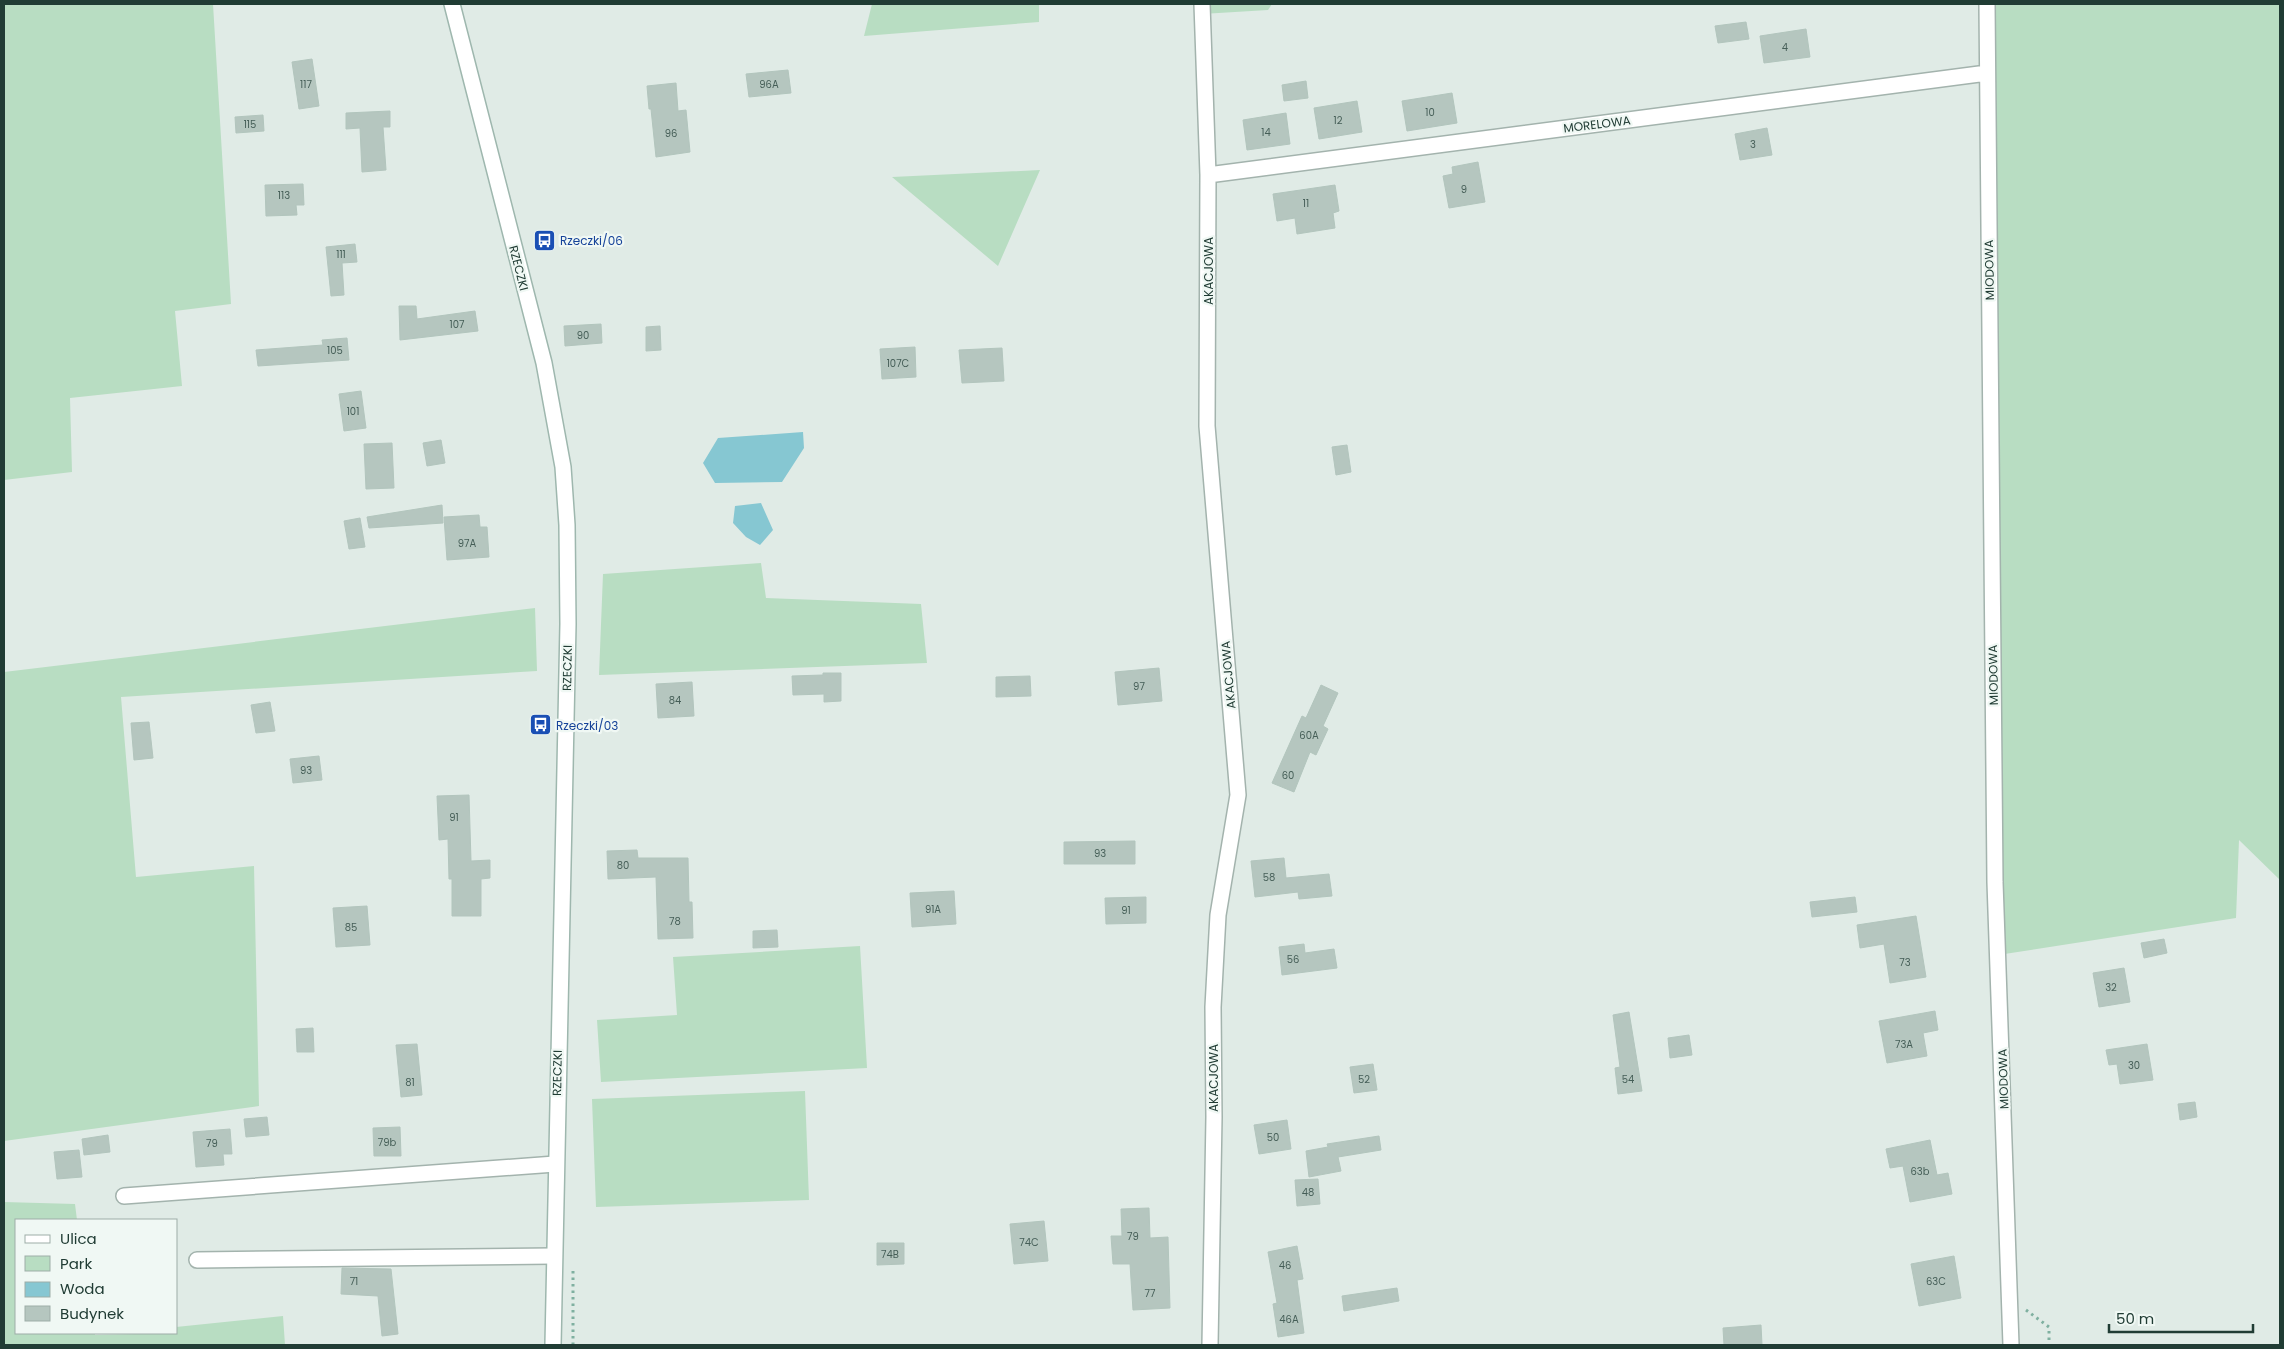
<svg xmlns="http://www.w3.org/2000/svg" width="2284" height="1349" font-family="Poppins,sans-serif">
	<style>
		.green { fill: #b8ddc2 }
		.water { fill: #86c7d2 }
		.building { fill: #b5c6bf; stroke: #b2c5bd }
		.lines { fill: none; stroke-linecap: round; stroke-linejoin: round }
		.minor-casing { stroke: #a3b3ad; stroke-width: 18 }
		.secondary-casing { stroke: #9eb7ae; stroke-width: 18 }
		.path { stroke: #7fb0a0; stroke-width: 3; stroke-dasharray: 2.5 4; stroke-linecap: butt }
		.minor { stroke: #fff; stroke-width: 15 }
		.secondary { stroke: #fff; stroke-width: 15 }
		.labels { text-anchor: middle; dominant-baseline: central; stroke-width: 4.5; stroke-linejoin: round; paint-order: stroke }
		.number-label { font-size: 10px; fill: #455e57 }
		.street-label { font-size: 12px; fill: #203c34; stroke: #f0f8f4 }
		.transit-label { font-size: 12px; fill: #164399; stroke: #f0f8f4; text-anchor: start }
	</style>
	<rect width="100%" height="100%" fill="#e0ebe6"/>
	<!-- green -->
	<path class="green" d="M4,4H213L231,304L175,311L182,386L70,398L72,472L4,480Z
		M872,4H1039V22L864,36Z
		M1202,4H1272L1268,10L1202,14Z
		M1987,4H2280V880L2239,840L2236,918L1998,955Z
		M1040,170L998,266L892,177Z
		M761,563L766,598L921,604L927,663L599,675L603,574Z
		M535,608L537,671L121,697L136,877L254,866L259,1106L4,1141V672Z
		M860,946L867,1068L601,1082L597,1020L677,1015L673,957Z
		M805,1091L809,1200L596,1207L592,1099Z
		M4,1202L75,1204L77,1220H16V1333H95V1335L176,1333V1327L283,1316L285,1345H4Z"/>
	<!-- water -->
	<path class="water" d="M803,432L804,448L782,482L715,483L703,463L718,438Z
		M761,503L773,530L760,545L746,537L733,523L735,506Z"/>
	<!-- building -->
	<path class="building" d="M1746,22L1749,39L1718,43L1715,26Z
		M1806,29L1810,57L1764,63L1760,36Z
		M312,59L319,106L299,109L292,62Z
		M788,70L791,93L749,97L746,74Z
		M1306,81L1308,98L1284,101L1282,85Z
		M676,83L678,111L686,110L690,152L656,157L651,109H649L647,86Z
		M1452,93L1457,123L1407,131L1402,101Z
		M1357,101L1362,132L1319,139L1314,108Z
		M390,111V127H383L386,170L362,172L360,128L346,129V113Z
		M1286,113L1290,144L1247,150L1243,120Z
		M263,115L264,131L236,133L235,117Z
		M1767,128L1772,155L1740,160L1735,134Z
		M1478,162L1485,202L1449,208L1443,176L1453,174L1452,167Z
		M303,184L304,205H296L297,215L266,216L265,185Z
		M1335,185L1339,211L1333,213L1335,228L1297,234L1295,218L1277,221L1273,194Z
		M355,244L357,262L342,263L344,295L331,296L326,247Z
		M399,306H416L417,319L475,311L478,331L400,340Z
		M601,324L602,343L565,346L564,326Z
		M660,326L661,350L646,351V327Z
		M347,338L349,360L258,366L256,350L323,345L322,340Z
		M915,347L916,377L882,379L880,349Z
		M1002,348L1004,381L962,383L959,350Z
		M361,391L366,428L344,431L339,394Z
		M441,440L445,463L427,466L423,443Z
		M392,443L394,488L366,489L364,444Z
		M1347,445L1351,472L1336,475L1332,447Z
		M442,505L443,523L369,528L367,517Z
		M479,515L480,527H487L489,557L447,560L444,517Z
		M360,518L365,547L349,549L344,521Z
		M1159,668L1162,701L1118,705L1115,672Z
		M823,673H841V701L824,702V694L793,695L792,676L823,675Z
		M1030,676L1031,696L996,697V677Z
		M692,682L694,716L658,718L656,684Z
		M1321,685L1338,693L1323,726L1328,729L1316,755L1310,752L1294,792L1272,783L1302,716L1306,718Z
		M270,702L275,731L256,733L251,705Z
		M149,722L153,758L134,760L131,723Z
		M319,756L322,780L293,783L290,759Z
		M469,795L471,861L490,860V878L481,879V916H452V879H449L448,839L439,840L437,796Z
		M1135,841V864H1064V842Z
		M637,850L638,858H688L689,902H692L693,938L658,939L656,877L608,879L607,851Z
		M1284,858L1286,878L1329,874L1332,896L1299,899L1298,892L1255,897L1251,861Z
		M954,891L956,924L912,927L910,893Z
		M1146,897V923L1106,924L1105,898Z
		M1855,897L1857,912L1812,917L1810,902Z
		M367,906L370,945L336,947L333,908Z
		M1916,916L1926,977L1890,983L1884,944L1860,948L1857,925Z
		M777,930L778,947L753,948V931Z
		M2164,939L2167,953L2144,958L2141,943Z
		M1304,944L1305,953L1334,949L1337,968L1282,975L1279,947Z
		M2124,968L2130,1002L2099,1007L2093,973Z
		M1935,1011L1938,1030L1923,1033L1927,1056L1887,1063L1879,1021Z
		M1629,1012L1642,1091L1618,1094L1615,1068L1620,1067L1613,1015Z
		M313,1028L314,1052H297L296,1029Z
		M1689,1035L1692,1055L1670,1058L1668,1038Z
		M417,1044L422,1095L401,1097L396,1045Z
		M2147,1044L2153,1080L2120,1084L2117,1064L2109,1065L2106,1050Z
		M1373,1064L1377,1090L1354,1093L1350,1067Z
		M2195,1102L2197,1117L2180,1120L2178,1104Z
		M267,1117L269,1135L246,1137L244,1119Z
		M1287,1120L1291,1149L1259,1154L1254,1125Z
		M400,1127L401,1156H374L373,1128Z
		M230,1129L232,1154H223L224,1165L196,1167L193,1132Z
		M108,1135L110,1152L84,1155L82,1139Z
		M1379,1136L1381,1150L1338,1157L1341,1171L1309,1177L1306,1151L1328,1147L1327,1144Z
		M1930,1140L1937,1175L1948,1173L1952,1194L1910,1202L1903,1166L1890,1168L1886,1149Z
		M79,1150L82,1177L57,1179L54,1152Z
		M1318,1179L1320,1204L1297,1206L1295,1180Z
		M1149,1208L1150,1238L1168,1237L1170,1308L1133,1310L1130,1264H1113L1111,1236H1122L1121,1209Z
		M1044,1221L1048,1261L1014,1264L1010,1224Z
		M877,1243H904V1264L877,1265Z
		M1297,1246L1303,1279L1297,1280L1304,1333L1278,1337L1273,1304L1277,1303L1268,1252Z
		M1954,1256L1961,1298L1919,1306L1911,1264Z
		M342,1268L391,1269L398,1334L382,1336L378,1296L341,1294Z
		M1397,1288L1399,1301L1344,1311L1342,1296Z
		M1761,1325L1762,1345H1724L1723,1328Z"/>
	<g class="lines">
		<defs>
			<path id="minor" d="M1202,4L1208,175L1207,426L1238,795L1218,915L1213,1007L1214,1117L1210,1345
				M1987,4L1995,882L2011,1345
				M1208,175L1987,73
				M124,1196L555,1164
				M197,1260L553,1256"/>
			<path id="secondary" d="M452,4L544,363L563,467L567,525L568,624L553,1345"/>
		</defs>
		<!-- minor casing -->
		<use href="#minor" class="minor-casing"/>
		<!-- secondary casing -->
		<use href="#secondary" class="secondary-casing"/>
		<!-- path -->
		<path class="path" d="M2026,1310L2049,1327V1345
			M573,1345V1271"/>
		<!-- minor -->
		<use href="#minor" class="minor"/>
		<!-- secondary -->
		<use href="#secondary" class="secondary"/>
	</g>
	<!-- icons -->
	<defs>
		<symbol id="bus-square" viewBox="-11 -11 22 22"><rect x="-9" y="-9" width="18" height="18" rx="4" fill="#1a4fb4" stroke="#f0f8f4"/><path d="M-5-6H5V4H4V6H2V4H-2V6H-4V4H-5ZM-3.5-4V0h7V-4ZM-3.5 1.2v1.5H-2V1.2ZM2 1.2v1.5H3.5V1.2Z" fill="#fff"/></symbol>
	</defs>
	<g fill-rule="evenodd">
		<use href="#bus-square" x="532" y="228" width="25" height="25"/>
		<use href="#bus-square" x="528" y="712" width="25" height="25"/>
	</g>
	<g class="labels">
		<!-- number labels -->
		<g class="number-label">
			<text x="1785" y="47">4</text>
			<text x="306" y="84">117</text>
			<text x="769" y="84">96A</text>
			<text x="1430" y="112">10</text>
			<text x="1338" y="120">12</text>
			<text x="250" y="124">115</text>
			<text x="1266" y="132">14</text>
			<text x="671" y="133">96</text>
			<text x="1753" y="144">3</text>
			<text x="1464" y="189">9</text>
			<text x="284" y="195">113</text>
			<text x="1306" y="203">11</text>
			<text x="341" y="254">111</text>
			<text x="457" y="324">107</text>
			<text x="583" y="335">90</text>
			<text x="335" y="350">105</text>
			<text x="898" y="363">107C</text>
			<text x="353" y="411">101</text>
			<text x="467" y="543">97A</text>
			<text x="1139" y="686">97</text>
			<text x="675" y="700">84</text>
			<text x="1309" y="735">60A</text>
			<text x="306" y="770">93</text>
			<text x="1288" y="775">60</text>
			<text x="454" y="817">91</text>
			<text x="1100" y="853">93</text>
			<text x="623" y="865">80</text>
			<text x="1269" y="877">58</text>
			<text x="933" y="909">91A</text>
			<text x="1126" y="910">91</text>
			<text x="675" y="921">78</text>
			<text x="351" y="927">85</text>
			<text x="1293" y="959">56</text>
			<text x="1905" y="962">73</text>
			<text x="2111" y="987">32</text>
			<text x="1904" y="1044">73A</text>
			<text x="2134" y="1065">30</text>
			<text x="1364" y="1079">52</text>
			<text x="1628" y="1079">54</text>
			<text x="410" y="1082">81</text>
			<text x="1273" y="1137">50</text>
			<text x="387" y="1142">79b</text>
			<text x="212" y="1143">79</text>
			<text x="1920" y="1171">63b</text>
			<text x="1308" y="1192">48</text>
			<text x="1133" y="1236">79</text>
			<text x="1029" y="1242">74C</text>
			<text x="890" y="1254">74B</text>
			<text x="1285" y="1265">46</text>
			<text x="354" y="1281">71</text>
			<text x="1936" y="1281">63C</text>
			<text x="1150" y="1293">77</text>
			<text x="1289" y="1319">46A</text>
		</g>
		<!-- street labels -->
		<g class="street-label">
			<text transform="translate(1597 124) rotate(-7)">MORELOWA</text>
			<text transform="translate(519 268) rotate(76)">RZECZKI</text>
			<text transform="translate(1989 270) rotate(-91)">MIODOWA</text>
			<text transform="translate(1208 271) rotate(-90)">AKACJOWA</text>
			<text transform="translate(567 668) rotate(-89)">RZECZKI</text>
			<text transform="translate(1228 675) rotate(-95)">AKACJOWA</text>
			<text transform="translate(1993 675) rotate(-91)">MIODOWA</text>
			<text transform="translate(557 1073) rotate(-89)">RZECZKI</text>
			<text transform="translate(1213 1078) rotate(-90)">AKACJOWA</text>
			<text transform="translate(2003 1079) rotate(-92)">MIODOWA</text>
		</g>
		<!-- transit labels -->
		<g class="transit-label">
			<text x="560" y="240">Rzeczki/06</text>
			<text x="556" y="725">Rzeczki/03</text>
		</g>
	</g>
	<!-- border -->
	<rect width="2284" height="1349" fill="none" stroke="#203c34" stroke-width="10"/>
	<!-- legend -->
	<rect x="15" y="1219" width="162" height="115" fill="#f0f8f4" stroke="#9dada7"/>
	<rect x="25" y="1235" width="25" height="8" fill="#ffffff" stroke="#9dada7"/>
	<text x="60" y="1244" font-size="15" fill="#203c34">Ulica</text>
	<rect x="25" y="1256" width="25" height="15" fill="#b8ddc2" stroke="#9dada7"/>
	<text x="60" y="1269" font-size="15" fill="#203c34">Park</text>
	<rect x="25" y="1282" width="25" height="15" fill="#86c7d2" stroke="#9dada7"/>
	<text x="60" y="1294" font-size="15" fill="#203c34">Woda</text>
	<rect x="25" y="1306" width="25" height="15" fill="#b5c6bf" stroke="#9dada7"/>
	<text x="60" y="1319" font-size="15" fill="#203c34">Budynek</text>
	<!-- scale -->
	<path d="M2109 1324v8h144v-8" fill="none" stroke="#203c34" stroke-width="2.5"/>
	<text x="2116" y="1324" font-size="15" fill="#203c34" stroke="#f0f8f4" stroke-width="4" paint-order="stroke">50 m</text>
</svg>
